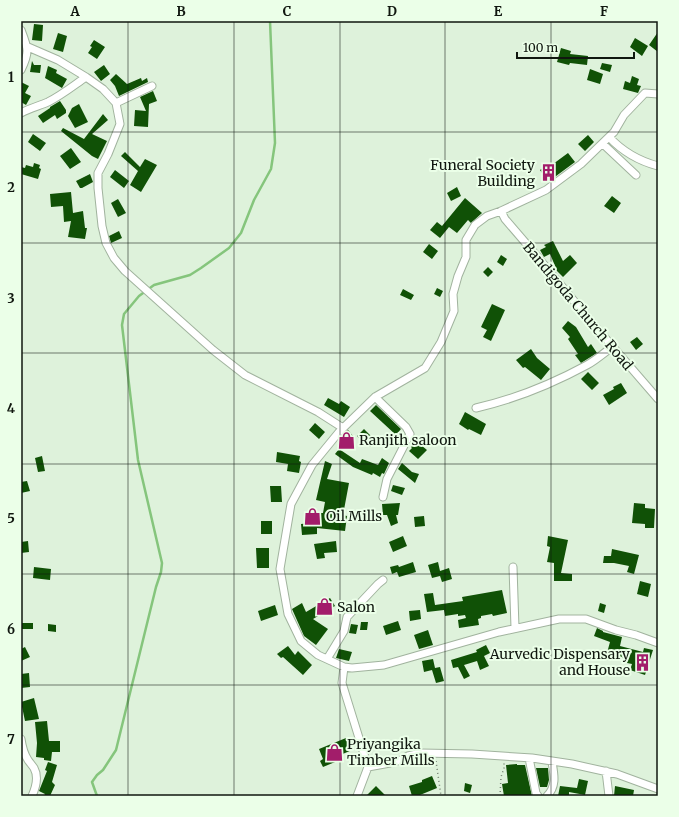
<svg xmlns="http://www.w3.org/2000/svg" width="679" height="817" font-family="Merriweather,serif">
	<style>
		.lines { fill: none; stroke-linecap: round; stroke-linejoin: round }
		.stream { stroke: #85c57c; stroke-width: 2.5 }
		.building { fill: #105106 }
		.street-casing { stroke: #a1b39e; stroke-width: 9 }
		.path { stroke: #768474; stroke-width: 1.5; stroke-dasharray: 1 3; stroke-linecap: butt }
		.street { stroke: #fff; stroke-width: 7 }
		.grid { fill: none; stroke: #10170f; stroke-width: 1; stroke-opacity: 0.55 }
		.labels { text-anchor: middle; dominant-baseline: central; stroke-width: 4; stroke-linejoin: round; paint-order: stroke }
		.poi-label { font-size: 14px; fill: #10170f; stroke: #ebffe8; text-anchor: start }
		.street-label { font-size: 14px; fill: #10170f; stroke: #ebffe8 }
		.neatline { fill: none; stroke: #10170f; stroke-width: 1.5 }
		.grid-label { font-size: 13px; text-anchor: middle; font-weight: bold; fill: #10170f }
	</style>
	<rect width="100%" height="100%" fill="#def2db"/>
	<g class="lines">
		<!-- stream -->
		<path class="stream" d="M97,796L92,782L97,775L103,770L116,750L156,587L161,572L162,563L138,460L122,325L124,314L139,296L154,285L190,275L201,268L229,248L241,233L254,200L271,169L275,143L270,21"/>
	</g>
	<!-- building -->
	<path class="building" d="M34,24L43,25L42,41L32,40Z
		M658,32V52L649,45Z
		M58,33L67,36L63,52L53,49Z
		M635,38L648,46L642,56L630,47Z
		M94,40L105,47L97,59L88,53L92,47L90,46Z
		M561,48L571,51L570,54L588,56L587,65L570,63L569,65L557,62Z
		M32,61L34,65H41L40,73L30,72Z
		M602,63L612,65L610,72L600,69Z
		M104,65L110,74L101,81L94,72Z
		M48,66L57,70L56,73L67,79L62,88L45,78Z
		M590,69L603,74L600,84L587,80Z
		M116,74L127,84L141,78L142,81L147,78L148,82L119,96L115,86L110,80Z
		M632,76L639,79L637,85L641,86L638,93L623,89L625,81L630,83Z
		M21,82L29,86L25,93L31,96L26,105L21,102Z
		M153,91L157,101L149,104L148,127L134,126L135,110L146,111L140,97Z
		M60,101L66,110V113L57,119L55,115L43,123L38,116L50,108V107Z
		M79,104L88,122L75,128L68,116L72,108Z
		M103,114L108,120L92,134L107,141L98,159L92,156L61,131L63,128L84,139Z
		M33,134L46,143L40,151L28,142Z
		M588,135L594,142L585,151L578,144Z
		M71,148L81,162L70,169L60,156Z
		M125,152L140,167L145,159L157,165L141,192L130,185L138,171L121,156Z
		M568,153L575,162L548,182L540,170L548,165L549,167Z
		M34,163L40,165L39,168L41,169L38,179L21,174V167L25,168L26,165L33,167Z
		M115,170L129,181L124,188L110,177Z
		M90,174L93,182L82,188H80L76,181Z
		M457,187L461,196L451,201L447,193Z
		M71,192L73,213L83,211L85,228H87L85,239L68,237L71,221L64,222L63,206L51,207L50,194Z
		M612,196L621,203L614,213L604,206Z
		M465,198L482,213L471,223L468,220L457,233L449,227L440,238L430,230L437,222L442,226Z
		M118,199L126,213L118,217L111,203Z
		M119,231L122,238L111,243L109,236Z
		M553,241L563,261L570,255L577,263L563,277L555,269L556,268L550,254L544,257L540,250L546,247L544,245Z
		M429,244L438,251L432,259L423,252Z
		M501,255L507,259L503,266L497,262Z
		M488,267L493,272L488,277L483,272Z
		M437,288L443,291L440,297L434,294Z
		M403,289L414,295L411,300L400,295Z
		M492,304L505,310L491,341L483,337L487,330L481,327Z
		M568,321L576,327L588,347L591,344L597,353L581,363L575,355L578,354L568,339L570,337L562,328Z
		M637,337L643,344L636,350L630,342Z
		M531,349L537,358L550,369L541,380L525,367L523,368L516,360Z
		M588,372L599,383L592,390L581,379Z
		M621,383L627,393L609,405L603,395L614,389L613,387Z
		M328,398L339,404L341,401L350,407L344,417L324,405Z
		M376,405L401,429L396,435L370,411Z
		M465,412L486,424L481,435L469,429L468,430L459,424Z
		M315,423L325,432L319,439L309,430Z
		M364,429L374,439L372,441L374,443L370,447L357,436Z
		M348,430L353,436L345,443L341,438Z
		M416,441L427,450L418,459L409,451L412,448L411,447Z
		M339,449L360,463L362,459L378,465L382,458L389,463L384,474L382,473L380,477L373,473L372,475L353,467L335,454Z
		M277,452L300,456L299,461L301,462L299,473L287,471L288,464L276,462Z
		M42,456L45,471L38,472L35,458Z
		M325,461L332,464L327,479L349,483L343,515L347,516L345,531L317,528V534L302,535L301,524L310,523V513H323L325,502L316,500Z
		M402,463L412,472L419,474L415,483L398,469Z
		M27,481L30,491L21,493V482Z
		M393,485L405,488L402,495L391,491Z
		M270,486H281L282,502H271Z
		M400,503L398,515H396L398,523L391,526L387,515H383L382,504Z
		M634,503L645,504V508L655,509L654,528H645V524L632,523Z
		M424,516L425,526L415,527L414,517Z
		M261,521H272V534H261Z
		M403,536L407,546L393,552L389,542Z
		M548,536L568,540L561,573L572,574V581H554V563L547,562L550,547L547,546Z
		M28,541L29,552L21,553V542Z
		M336,541L337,552L324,553L325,558L317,559L314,544Z
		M256,548H269V568H257Z
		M612,549L639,555L634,574L627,572L629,566L614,563H603L604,556H611Z
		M413,562L416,572L399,577L397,572L392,574L390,567L398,565L399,567Z
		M438,562L440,571L449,568L452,579L442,582L440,576L432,578L428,565Z
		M34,567L51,569L50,580L33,578Z
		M640,581L651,584L648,597L637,594Z
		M502,590L507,613L493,616L492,614L481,616V618L478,619L479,625L459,628L458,620L466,618L465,615L458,616V614L445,616L444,610L427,612L424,594L433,593L435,605L463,601L462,597Z
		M330,598L335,606L313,619L328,629L316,645L304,636L292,609L302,603L306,612Z
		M600,603L606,605L604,613L598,611Z
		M275,605L278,615L261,621L258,611Z
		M420,610L421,619L410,621L409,611Z
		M398,621L401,630L386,635L383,626Z
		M361,622H368L367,630H360Z
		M21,623H33V629H21Z
		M48,624L56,625V632L48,631Z
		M351,624L358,625L356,634L349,633Z
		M597,628L603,631V632L622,637L620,646L643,652L644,648L653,650L645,675L630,670L632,664L627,663L628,659L607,653L610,642L594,636Z
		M428,630L433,645L419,649L414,635Z
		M486,645L490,653L484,656L489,666L480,670L477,661L464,665L470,676L464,679L458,667L453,668L451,660L477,652L476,650Z
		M288,646L295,655L298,651L312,665L303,675L283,657L281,658L277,654Z
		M25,647L30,657L21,661V649Z
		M339,649L352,652L349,661L336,658Z
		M433,659L435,668L440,667L444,681L436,683L432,670L424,672L422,661Z
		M29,673L30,687L21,688V674Z
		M34,698L39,719L25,721L21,702Z
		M47,721L49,741H60V752H52L51,761L44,760V758L36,757L37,743L35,722Z
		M346,738L352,750L338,756L340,760L323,767L320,761L323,759L319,749Z
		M48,762L57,765L52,782L55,785L50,796H44L45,794L39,791L47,771L45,770Z
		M517,764V765H525L532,796H504L502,784L508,783L506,765Z
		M536,768H548L549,780L547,787H540Z
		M432,776L437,788L420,795V796H412L409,786L422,782V780Z
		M579,779L588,781L585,795L569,792V796H558L560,786L577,788Z
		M465,783L472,785L470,793L464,791Z
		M376,786L386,796H366Z
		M615,786L634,790L633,796H614Z"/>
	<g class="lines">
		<defs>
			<path id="street" d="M21,30C28,48 30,52 21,70
				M28,47L58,60L86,77L103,89L116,103L120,124L108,154L98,173V188L102,226L106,243L114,258L125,271L213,350L245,375L318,412L343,428
				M658,94L645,93L624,115L614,132L581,164L546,190L501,211L487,216L475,225L466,240V257L458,276L453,294L454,311L441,342L425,368L375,397L339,432L312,465L291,504L280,569L288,614L301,641L318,655L344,667L352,668L384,665L499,632L559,619H586L616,630L636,635L658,643
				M116,103L152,86
				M21,113C30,108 39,106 48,102C62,95 73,86 86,77
				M609,137C623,152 639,161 658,166
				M603,144L636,175
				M501,211L505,219L536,255L594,325L658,399
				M375,397L406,427L410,434L387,479L383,497
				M476,408C515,399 552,384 587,365C596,360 604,353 612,347
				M513,567L515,628
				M327,659L344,631L347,617L378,584L383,580
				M344,667L342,683L368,767L357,796
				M21,739C22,746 24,754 28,760C30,763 32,765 34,768C39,777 36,787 32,796
				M529,758L536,793L538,796
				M368,767L390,763L401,760L408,756L421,753L472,754L532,758L572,764L617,774L658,789
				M606,771L609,796
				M547,796C557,786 554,774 552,762"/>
		</defs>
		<!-- street casing -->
		<use href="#street" class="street-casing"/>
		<!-- path -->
		<path class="path" d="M436,761L441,796
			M500,796L501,777L504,768V763"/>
		<!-- street -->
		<use href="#street" class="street"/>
	</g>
	<!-- grid -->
	<path class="grid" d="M128,21V796M234,21V796M340,21V796M445,21V796M551,21V796M21,132H658M21,243H658M21,353H658M21,464H658M21,574H658M21,685H658"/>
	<!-- icons -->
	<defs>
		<symbol id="building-bare" viewBox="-9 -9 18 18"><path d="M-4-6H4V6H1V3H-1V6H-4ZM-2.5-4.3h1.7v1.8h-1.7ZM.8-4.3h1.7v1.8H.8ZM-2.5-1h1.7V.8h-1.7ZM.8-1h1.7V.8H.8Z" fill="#a21d6a" stroke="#ebffe8" stroke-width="2.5" paint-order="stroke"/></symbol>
		<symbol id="shop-bare" viewBox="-9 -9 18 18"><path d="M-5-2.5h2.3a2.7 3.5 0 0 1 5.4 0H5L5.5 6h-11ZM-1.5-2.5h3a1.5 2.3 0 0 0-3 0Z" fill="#a21d6a" stroke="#ebffe8" stroke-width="2.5" paint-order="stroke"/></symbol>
	</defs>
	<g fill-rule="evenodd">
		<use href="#building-bare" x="536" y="160" width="25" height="25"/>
		<use href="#shop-bare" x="334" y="428" width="25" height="25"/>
		<use href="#shop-bare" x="300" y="504" width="25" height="25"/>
		<use href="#shop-bare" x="312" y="594" width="25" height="25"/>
		<use href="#building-bare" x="630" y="650" width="25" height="25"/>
		<use href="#shop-bare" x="322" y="740" width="25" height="25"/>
	</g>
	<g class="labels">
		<!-- poi labels -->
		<g class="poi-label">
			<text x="535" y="165" text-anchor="end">Funeral Society<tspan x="535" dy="16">Building</tspan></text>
			<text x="359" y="440">Ranjith saloon</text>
			<text x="326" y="516">Oil Mills</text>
			<text x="337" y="607">Salon</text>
			<text x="630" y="654" text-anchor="end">Aurvedic Dispensary<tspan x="630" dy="16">and House</tspan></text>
			<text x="347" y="744">Priyangika<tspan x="347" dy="16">Timber Mills</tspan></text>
		</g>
		<!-- street labels -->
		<g class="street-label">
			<text transform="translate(578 306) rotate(50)">Bandigoda Church Road</text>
		</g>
	</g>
	<!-- border -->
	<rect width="679" height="817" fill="none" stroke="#ebffe8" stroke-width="44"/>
	<!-- scale -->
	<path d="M517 52v6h117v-6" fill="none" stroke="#10170f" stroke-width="2"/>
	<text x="523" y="52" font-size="12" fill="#10170f" stroke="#ebffe8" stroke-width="3" paint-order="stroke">100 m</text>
	<rect x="22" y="22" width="635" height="773" class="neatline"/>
	<g class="grid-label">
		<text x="75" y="16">A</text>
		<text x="181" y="16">B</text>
		<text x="287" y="16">C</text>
		<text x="392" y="16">D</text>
		<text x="498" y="16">E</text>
		<text x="604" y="16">F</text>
		<text x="11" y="82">1</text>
		<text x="11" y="192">2</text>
		<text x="11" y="303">3</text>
		<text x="11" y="413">4</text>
		<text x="11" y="523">5</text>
		<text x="11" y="634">6</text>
		<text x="11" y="744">7</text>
	</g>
</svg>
